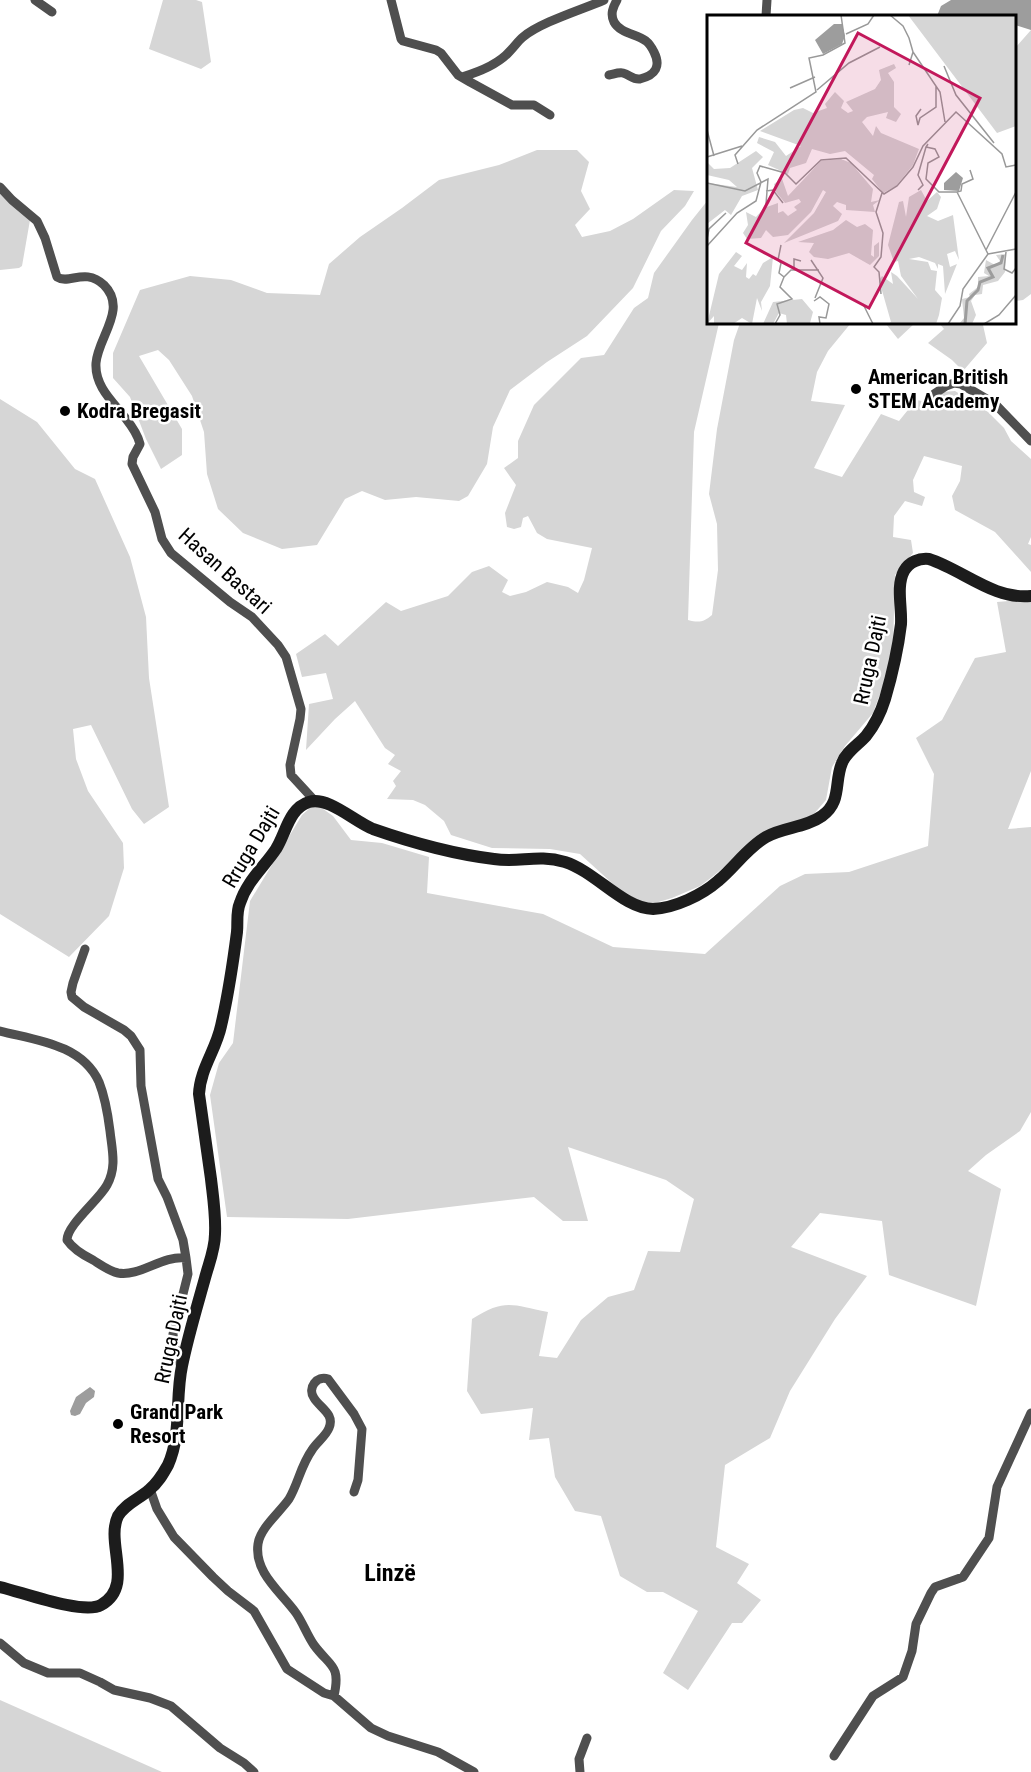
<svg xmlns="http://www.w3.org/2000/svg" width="1031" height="1772" font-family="'Roboto Condensed',sans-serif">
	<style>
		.green { fill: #d6d6d6 }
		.water { fill: #9d9d9d }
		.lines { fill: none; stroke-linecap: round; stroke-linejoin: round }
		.street { stroke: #4f4f4f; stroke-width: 9 }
		.secondary { stroke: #1c1c1c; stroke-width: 12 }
		.poi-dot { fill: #000; stroke: #fff; stroke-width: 2 }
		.labels { text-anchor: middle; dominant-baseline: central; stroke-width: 5; stroke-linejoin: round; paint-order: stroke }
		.poi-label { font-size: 21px; font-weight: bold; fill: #000; stroke: #fff; text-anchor: start }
		.street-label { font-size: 21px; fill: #000; stroke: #fff }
		.quarter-label { font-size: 24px; font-weight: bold; fill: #000; stroke: #fff }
		.inset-river { fill: none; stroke: #9d9d9d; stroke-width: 3 }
		.inset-road { fill: none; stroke: #999; stroke-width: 1.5 }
		.view { fill: #c2185b; fill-opacity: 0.15; stroke: #c2185b; stroke-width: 3 }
		.inset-edge { fill: none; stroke: #000; stroke-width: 3 }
	</style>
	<rect width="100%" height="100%" fill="#fff"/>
	<!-- green -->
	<path class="green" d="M163,0H196L202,2L211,62L201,69L149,49Z
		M1031,30V294L1023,300L1015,301V48Z
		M537,150H577L589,162L581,191L590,209L575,225L582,237L610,231L633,219L674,190L694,191L685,206L661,231L633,288L587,336L547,362L510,390L493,427L487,464L468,496L459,501L416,497L385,500L362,491L345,499L317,545L282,549L243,533L218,509L207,474L204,432L192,396L169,360L158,350L139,356L182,429V455L161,469L146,439L130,397L113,378V353L140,290L190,276L231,280L267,293L320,295L329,264L360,237L402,208L439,180L499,165Z
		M0,192L30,220L22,266L19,268L0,270Z
		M708,200V322L719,323L694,432L688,620C699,623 704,622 712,615L718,570L717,524L709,494L717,429L734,340L740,323H851L828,351L817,372L811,401L845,405L814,468L842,477L881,414L899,421L916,400L934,403L943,392L955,391L988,412L1004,428L1011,441L1031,459V537L1028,544L1031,545V572L995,532L955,510L952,496L960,481L962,466L924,456L913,480L914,492L925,497L922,506L905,501L894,516L893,537L911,540L913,553L895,575L893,649L887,675L873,713L845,746L832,767L826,800L813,815L758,839L712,877L700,886L672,898L655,903H643L624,894L580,854L550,849L492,848L451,835L444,821L425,805L413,800L387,799L396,786L393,781L401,771L388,764L395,755L385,748L355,701L335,719L306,750L309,704L333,699L326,673L302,677L296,654L325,634L338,646L386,602L401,611L448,596L472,572L489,566L508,580L502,592L510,596L526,592L547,582L568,587L578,593L584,580L592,548L547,539L537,533L528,516L523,518L521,527L514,529L507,527L505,513L516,485L504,468L518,458V441L534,405L581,358L604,355L634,308L648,298L654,273L692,220Z
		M871,323H915L898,339L886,324Z
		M939,323H984L983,325L987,343L963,371L952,360L928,343L944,329Z
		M0,399L37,422L75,469L95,479L130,557L146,617L149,678L169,807L144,824L132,809L91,725L73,729L76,759L88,791L123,843L124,868L109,916L69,957L0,914Z
		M1031,599V771L1008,829L1031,827V1112L1020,1131L986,1155L968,1171L1001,1189L976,1306L889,1275L882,1221L820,1213L791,1247L867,1276L835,1319L790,1391L770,1438L725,1465L716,1547L749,1564L737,1583L761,1600L742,1623H732L688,1690L663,1673L698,1611L663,1592H647L620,1576L601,1516L575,1511L555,1477L549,1438L529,1440L533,1408L481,1414L467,1391L472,1319C505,1298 512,1305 548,1312L539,1356L557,1358L581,1320L608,1297L634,1290L648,1251L680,1252L694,1199L666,1180L568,1147L588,1221H563L534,1197L348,1219L227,1217L210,1095L219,1063L233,1043L250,901L302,815L310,808L319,806L333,816L351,840L382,843L429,857L427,893L543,914L613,947L705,954L780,886L805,874L849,872L928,846L934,774L916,738L942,720L975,658L1006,652L997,602Z
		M0,1700L162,1772H0Z"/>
	<!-- water -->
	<path class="water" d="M951,0H1031V30L1015,25L1014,16H937L941,6Z
		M90,1387L95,1391L94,1397L86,1403L80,1414L75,1416L71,1415L70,1411L76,1397Z"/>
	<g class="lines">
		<!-- street -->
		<path class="street" d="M35,0L52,12
			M391,0L401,39L403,41L436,50L441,53L458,75L470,82L512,105H534L550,115
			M766,16L767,0
			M609,75C614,74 619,72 623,73C630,75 633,80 640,79C656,75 661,66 654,52C652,48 650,44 646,41C636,34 620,33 614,22C610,14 613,7 617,0
			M462,77C479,72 498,65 510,51C515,46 518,41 523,37C541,22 581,10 604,0
			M0,187L12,200L37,221L45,238L57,277C69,285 85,267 104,285C128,309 98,337 96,363C94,394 127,411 138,438L140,444L133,457L132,464L155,512L162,539L171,553L230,602L252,617L278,645L286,657L301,709L300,719L290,765L291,775L314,800
			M934,394L946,386L954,383L961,384L995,404L1031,441
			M85,949L73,983L71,992L72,997L84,1007L124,1030L131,1036L140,1050L141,1086L158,1179L167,1197L183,1240L186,1258
			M0,1031C35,1040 82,1044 99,1082C105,1097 108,1115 110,1131C112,1150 117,1167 107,1185C99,1200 67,1225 67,1240C73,1249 83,1255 93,1260C101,1265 109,1271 118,1273C140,1277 162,1255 186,1258L188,1274L173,1334L174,1344L181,1367
			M150,1489L157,1509L174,1537L213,1577L228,1591L254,1611L287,1669L324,1693L334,1696L371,1728L388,1736L438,1752L474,1772
			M0,1643L24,1663L48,1673H80L100,1682L114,1690L150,1698L171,1706L220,1748L244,1763L254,1772
			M334,1696C341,1664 330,1667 314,1645C307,1635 303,1623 296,1613C281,1592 254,1573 258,1544C260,1528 280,1512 289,1499C298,1484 301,1465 312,1450C316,1443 326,1436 329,1428C335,1414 320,1408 314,1398C307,1388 317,1375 328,1379L354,1414L362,1429L358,1480L354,1492
			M834,1756L873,1696L903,1677L912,1651L916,1624L931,1593L935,1587L963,1577L989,1538L997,1487L1031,1413
			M580,1772L579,1759L587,1738"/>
		<!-- secondary -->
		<path class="secondary" d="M0,1587C22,1592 83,1615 101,1605C135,1586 105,1543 118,1516C125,1504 139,1499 149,1490C158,1483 163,1474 168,1465C182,1434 175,1398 182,1366C188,1336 197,1307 205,1278C209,1263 215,1249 215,1234C216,1215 213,1197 211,1179C207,1151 203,1122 199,1094C200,1069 216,1050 221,1026C228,996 233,963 237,932C238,922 236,912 240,903C247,881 264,867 276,849C286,833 289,808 309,802C328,796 355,822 373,829C413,843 453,854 494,859C520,863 537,854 565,862C596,872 624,909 653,909C675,908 702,895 718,881C735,867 747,848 766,837C784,827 805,828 822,816C842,802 834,782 842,763C846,752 858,745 866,736C874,726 881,712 885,699C892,675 898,649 901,624C902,607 896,586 904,571C909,562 919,558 929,559C963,570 994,600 1031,596"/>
	</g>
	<!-- markers -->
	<g class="poi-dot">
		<circle cx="856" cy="389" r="6"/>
		<circle cx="65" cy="411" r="6"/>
		<circle cx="118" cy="1424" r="6"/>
	</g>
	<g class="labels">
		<!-- poi labels -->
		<g class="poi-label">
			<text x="868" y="377">American British<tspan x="868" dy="24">STEM Academy</tspan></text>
			<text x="77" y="411">Kodra Bregasit</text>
			<text x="130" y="1412">Grand Park<tspan x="130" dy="24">Resort</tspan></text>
		</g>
		<!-- street labels -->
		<g class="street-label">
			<text transform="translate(225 571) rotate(42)">Hasan Bastari</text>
			<text transform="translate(870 660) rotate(-78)">Rruga Dajti</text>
			<text transform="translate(251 847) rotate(-59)">Rruga Dajti</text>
			<text transform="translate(171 1339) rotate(-78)">Rruga Dajti</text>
		</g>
		<!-- quarter labels -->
		<g class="quarter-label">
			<text x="390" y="1573">Linzë</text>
		</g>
	</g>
	<!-- overview -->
	<g transform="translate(707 15)">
		<rect width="309" height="309" fill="#fff"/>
		<path d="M201,0H309V111L290,118ZM187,49L189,53L181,58L187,67V92L194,99L189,107L179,103L181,97L160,102L155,107L166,121L169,111L174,118L212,134L206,150L189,171L176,178L165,164L167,160L138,136L123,139L105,134L99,148L83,153L81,159L61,150L67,137L50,128L52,122L68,127L79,141L94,131L53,116L87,95L96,93L106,98L120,93L118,89L128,77L137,86L134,93L141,98L146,96L139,87L168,74L174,65L172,55ZM49,136L56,142L45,153L51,175L35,181L24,200L18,195L0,209V168L30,172L22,165L0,160V147L7,154L23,153ZM134,144L144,148L166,174L164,187L173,185L166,190L168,197L139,195V190L130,187L126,191L135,199L131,206L77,228L107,198L119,177L116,175L104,197L81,220L66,222L59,215L54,223L40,224L36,218L41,210L39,197L49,202L57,193L71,188V198L76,196L81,201L90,195L87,192L94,187L92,184L78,188L69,177L67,169L74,164L73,158L81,181L114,146ZM214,175L220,186L230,177L234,182L230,194L220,201L231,206L246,200L252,245L248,236L240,239L243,252L250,249L238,279L236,251L231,249V254L228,248L212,242L202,244L221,247L224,255L230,256L228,275L235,283L232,300L229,309H181L184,307L172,265L175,261L186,269L184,257L190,261L211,284L194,261L191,246L187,247L181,230L192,187L196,186L199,202L202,182ZM139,205L150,212L158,209L166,215L164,240L167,242V231L172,227V241L163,250L142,238L121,244L107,242L102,237L107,228L91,227L126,215ZM29,237L35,241L27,251L35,255L40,248L39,262L42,264L46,259L49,261L56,248L66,242L63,271L54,287L55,296L50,283L45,309L35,303L26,309H7V301L0,309L12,259ZM299,239L298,257L291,266L276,270L275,279L268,280L264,286L269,300L265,309H252L257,303L255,284L263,282L262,279L271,272V262L282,261L277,258L279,245L288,250L293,246L289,240ZM95,284L106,297L103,308L80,309L79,300L72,298L66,309H56L66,287Z" fill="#d6d6d6"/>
		<path d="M127,9H135L138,21L135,29L116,39L108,25ZM249,157L256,163L252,176L237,175V168Z" fill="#9d9d9d"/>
		<path class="inset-river" d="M258,309L260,286L271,275L273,267L286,262L281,253L294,248L296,240"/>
		<path class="inset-road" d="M183,0L196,11L202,23L206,37L202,50M139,19L161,9L167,0M206,37L233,77L238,107M237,51L249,80L287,128M83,73L108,62M110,75L142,48L173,32M214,94L209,101L211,110L213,103L229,92V71M0,115L7,141M221,129L219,132L228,134L232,142L221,148L219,164L232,177H250M0,142L35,131M31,149L28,140L50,115L109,77L102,43L116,40L138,28L134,0M0,168L38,176L61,164L59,189M211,175L216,170L211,160L219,132M59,176L66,175L76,188M250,177L281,239M250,177L254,176L255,169L266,164L263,155M0,224L2,214L19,198M0,231L30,198L49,186L54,167L50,158L53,151L78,158L89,169L114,145L139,143L177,179L190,171L206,152L216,131L249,97L295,139L299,152L309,150M279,235L309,177M299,237L297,254L305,258L309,253M281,239L309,234M104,245L116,263L108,283M87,255V244L94,246M77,262L84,255H112M174,279L172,257L167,252L174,242L176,218L169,197L175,178M107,286L113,282L122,289L119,303L112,302L113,309M156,289L166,309M68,309L73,300L70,289L85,284L73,272L77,262L72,258L74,248L71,245L74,230M241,309L253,291L256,274L281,239M277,309L292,300L309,280"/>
		<path class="view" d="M151,18L273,83L162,293L39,228Z"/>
		<rect width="309" height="309" class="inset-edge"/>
	</g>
</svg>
